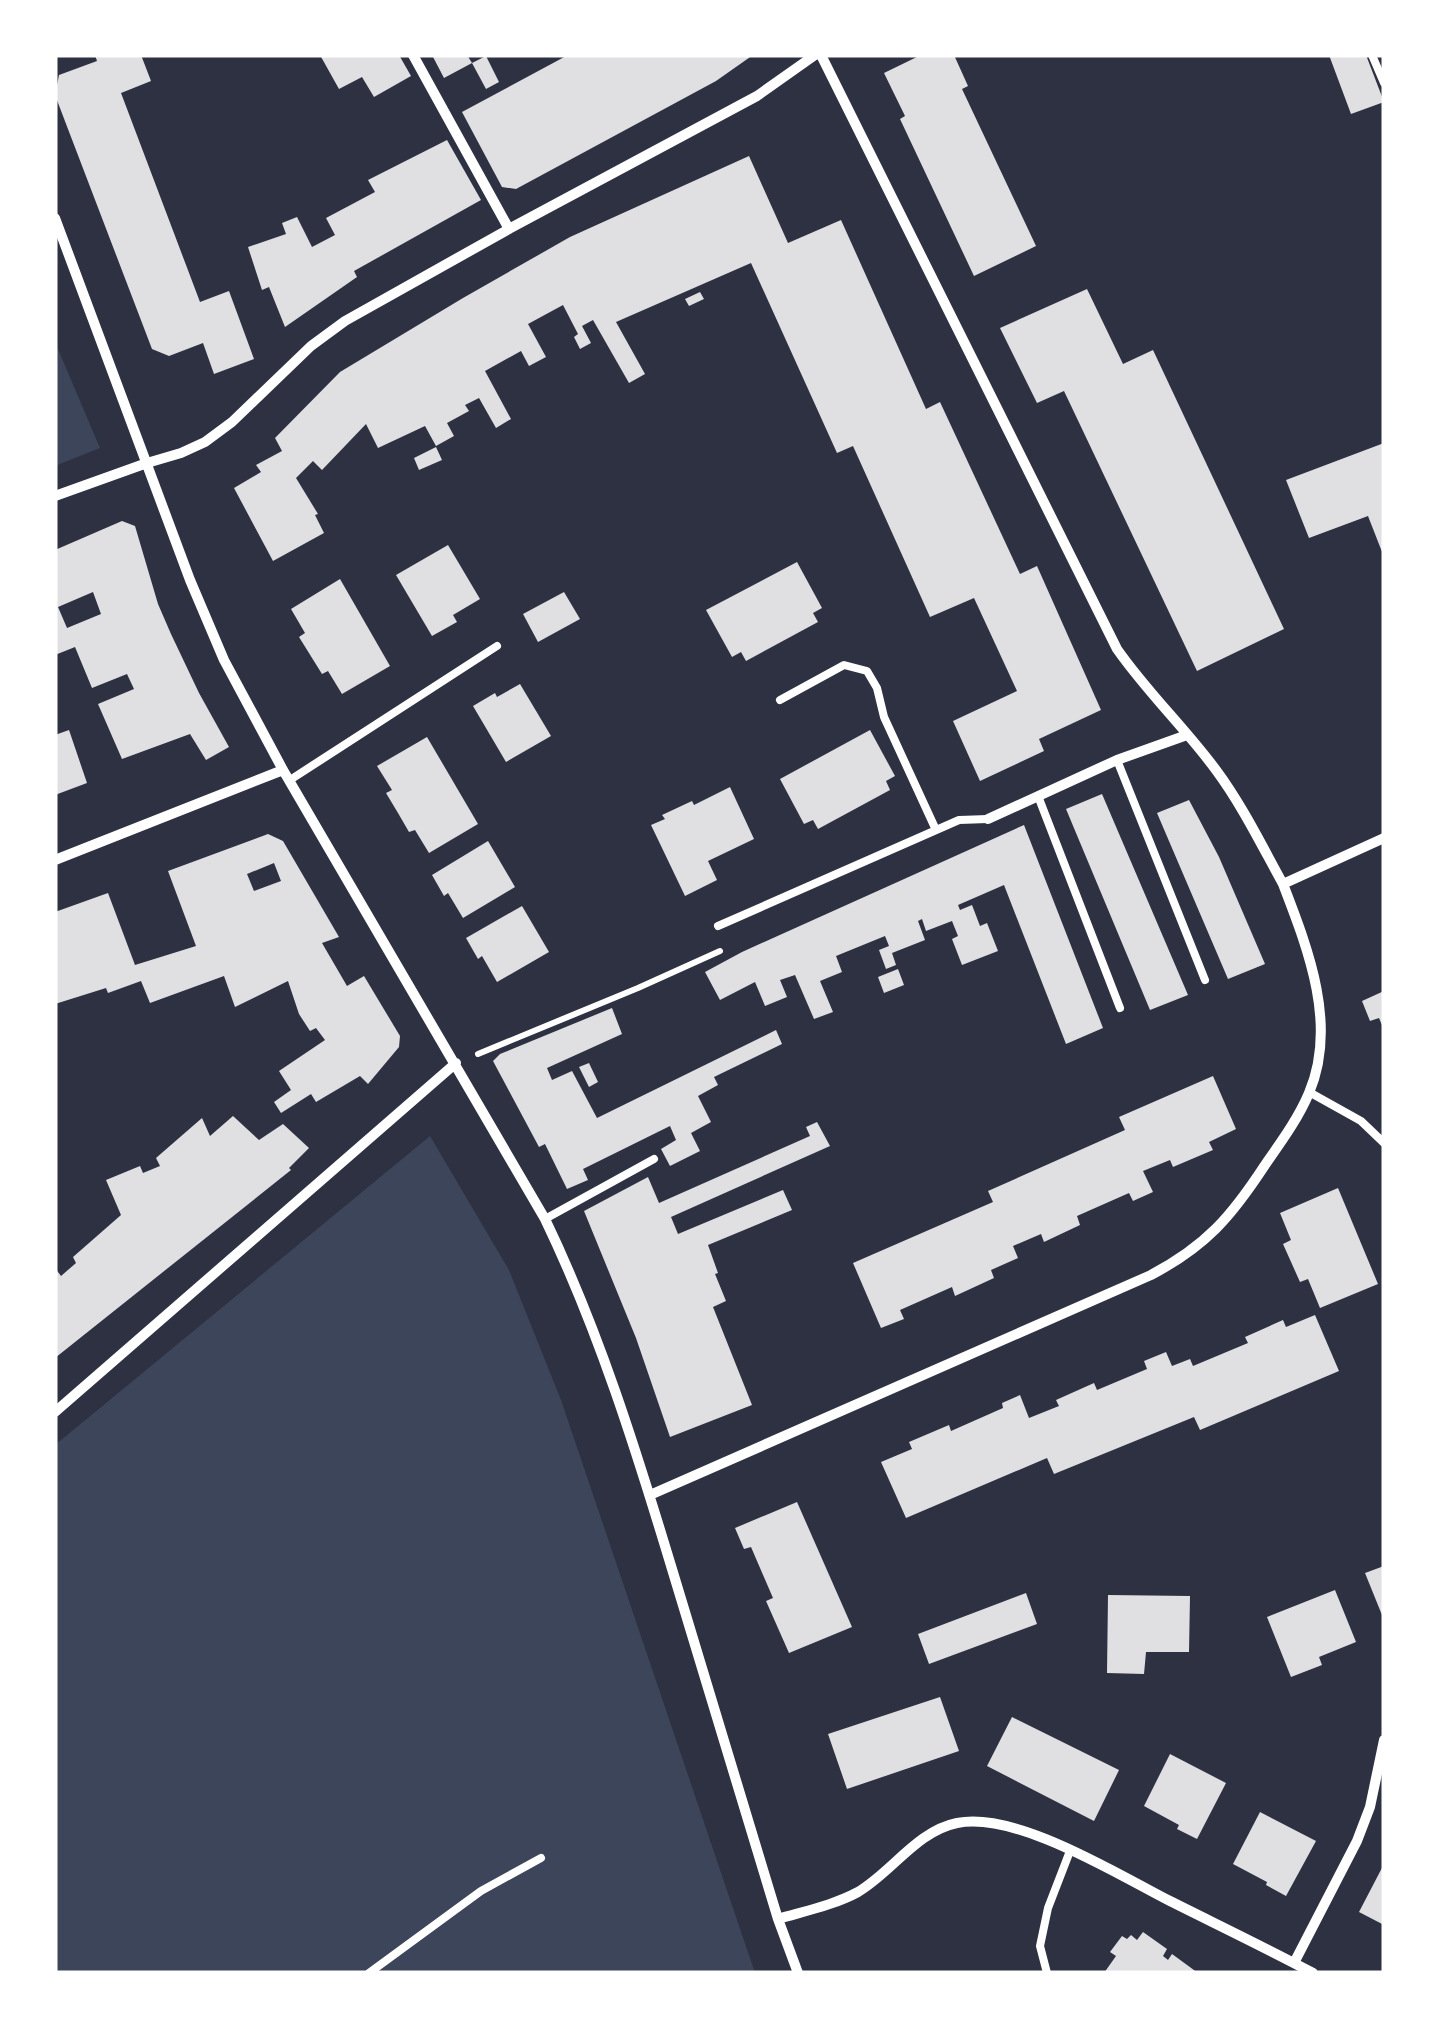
<svg xmlns="http://www.w3.org/2000/svg" width="1439" height="2028" font-family="Roboto,sans-serif">
	<style>
		.green { fill: #3c4559 }
		.building { fill: #e0e0e3; fill-rule: evenodd }
		.lines { fill: none; stroke-linecap: round; stroke-linejoin: round }
		.path { stroke: #fff; stroke-width: 6 }
		.service { stroke: #fff; stroke-width: 8 }
		.minor { stroke: #fff; stroke-width: 10 }
	</style>
	<rect width="100%" height="100%" fill="#2d3142"/>
	<!-- green -->
	<path class="green" d="M55,342L100,448L55,466Z
		M430,1136L509,1270L561,1400L755,1973H55V1445Z"/>
	<!-- building -->
	<path class="building" d="M95,55H141L151,81L121,93L200,302L229,291L254,359L214,374L203,343L169,356L152,349L55,95L59,75L97,61Z
		M320,55H399L411,76L374,97L362,77L339,89Z
		M432,55H467L472,63L444,78Z
		M568,55H753L716,81L516,189L502,187L462,112Z
		M921,55H954L968,86L962,89L1036,246L974,276L900,119L905,116L884,73Z
		M1329,55H1366L1384,102L1351,114Z
		M486,56L499,82L486,89L472,63Z
		M447,140L481,200L354,271L357,277L285,327L269,287L262,290L248,247L286,234L282,223L297,217L312,247L335,235L326,218L375,192L368,180Z
		M749,156L788,243L841,220L926,409L940,402L1020,574L1037,566L1101,710L1039,739L1044,751L980,781L953,721L1017,691L974,598L930,617L853,446L837,453L751,263L616,322L645,374L629,383L593,320L582,326L591,343L580,349L574,337L578,334L563,305L528,324L546,357L529,366L521,351L485,371L511,419L496,428L479,398L465,405L469,411L447,423L454,436L436,446L425,426L378,448L366,424L322,470L313,461L296,478L318,514L315,515L324,533L273,561L234,488L261,472L256,465L282,451L275,438L340,372L463,298L570,237Z
		M1087,289L1123,364L1153,350L1284,629L1197,671L1064,391L1037,403L1000,328Z
		M700,292L704,299L689,306L685,299Z
		M1384,443V557L1368,516L1309,538L1286,480Z
		M436,447L442,460L419,470L414,458Z
		M122,521L135,526L158,604L171,634L199,693L229,747L206,760L190,734L122,759L98,704L134,689L127,674L92,688L75,647L55,655V550ZM93,592L101,614L67,628L58,607Z
		M448,545L480,599L453,615L457,622L432,636L396,575Z
		M797,562L822,608L813,613L818,622L746,661L741,652L732,657L706,610Z
		M340,579L390,666L342,694L328,671L322,674L299,637L305,633L291,609Z
		M564,592L580,619L538,642L523,614Z
		M520,684L551,736L506,762L473,706L495,693L497,697Z
		M69,730L87,783L55,795V735Z
		M870,730L895,776L886,781L890,790L818,829L813,820L804,824L780,779Z
		M427,737L478,824L429,853L415,830L409,832L398,813L386,793L392,790L377,766Z
		M730,787L754,839L708,861L717,880L685,896L651,825L665,819L662,815L692,801L694,805Z
		M1102,794L1188,995L1150,1010L1066,809Z
		M1189,800L1219,857L1265,964L1228,979L1157,813Z
		M1024,825L1103,1028L1066,1044L1004,885L958,905L960,910L972,905L980,926L987,923L998,951L962,965L952,939L958,936L952,921L926,931L922,919L918,921L925,940L892,953L896,965L886,969L879,950L889,946L885,936L836,956L842,972L820,981L833,1012L814,1019L795,975L780,980L787,997L765,1006L755,982L720,1000L705,972L742,952Z
		M268,834L283,841L339,937L322,943L347,986L364,976L400,1036L399,1047L368,1084L360,1076L316,1102L311,1094L281,1113L274,1102L291,1090L279,1071L325,1040L316,1028L310,1031L299,1014L288,981L235,1007L224,976L150,1003L141,981L108,993L106,988L55,1004V912L108,893L135,965L196,946L168,871ZM274,863L281,881L254,891L247,874Z
		M488,841L515,887L463,918L448,893L444,896L432,875Z
		M522,906L549,952L497,982L482,956L478,959L466,938Z
		M898,969L904,985L884,993L878,977Z
		M1384,991V1030L1379,1018L1370,1021L1362,1001Z
		M612,1008L622,1034L547,1068L552,1080L572,1071L597,1118L776,1030L782,1044L714,1077L718,1085L698,1096L711,1122L691,1133L700,1151L670,1166L661,1149L676,1140L670,1126L583,1169L588,1180L567,1189L545,1144L539,1147L493,1061L500,1054Z
		M589,1063L598,1082L589,1087L579,1067Z
		M1213,1076L1236,1129L1209,1142L1213,1150L1173,1167L1170,1160L1143,1171L1153,1192L1133,1201L1129,1193L1077,1216L1080,1225L1044,1242L1041,1234L1013,1246L1018,1258L991,1270L994,1278L955,1296L952,1287L900,1310L904,1319L881,1328L853,1263L993,1202L988,1191L1125,1130L1119,1117Z
		M233,1116L259,1140L283,1124L309,1148L289,1168L291,1170L55,1358V1268L61,1276L76,1263L73,1257L121,1215L106,1180L140,1166L143,1173L160,1166L156,1158L202,1118L210,1136Z
		M817,1122L830,1146L671,1217L678,1234L783,1190L792,1210L708,1245L718,1273L715,1274L726,1301L713,1307L752,1405L670,1437L636,1338L584,1211L648,1177L659,1203L810,1136L806,1127Z
		M1338,1188L1378,1284L1320,1308L1308,1279L1300,1282L1283,1244L1291,1240L1280,1213Z
		M1315,1315L1339,1371L1200,1430L1194,1417L1054,1474L1047,1458L906,1518L881,1462L912,1449L909,1442L949,1425L951,1431L1003,1408L1002,1403L1020,1395L1029,1418L1059,1406L1056,1400L1094,1383L1097,1390L1147,1369L1144,1361L1166,1352L1172,1366L1190,1359L1193,1366L1248,1343L1245,1337L1283,1320L1286,1327Z
		M797,1502L852,1627L789,1653L766,1601L773,1598L751,1547L744,1549L735,1528Z
		M1384,1566V1620L1365,1573Z
		M1335,1590L1356,1642L1319,1657L1322,1665L1291,1677L1267,1617Z
		M1026,1593L1037,1624L929,1664L918,1634Z
		M1108,1595L1190,1596L1189,1652H1146L1144,1674L1107,1673Z
		M940,1697L959,1751L847,1789L828,1734Z
		M1012,1717L1119,1770L1094,1821L987,1766Z
		M1170,1754L1226,1783L1197,1839L1177,1829L1179,1825L1144,1806Z
		M1260,1812L1316,1841L1286,1896L1266,1885L1267,1882L1233,1864Z
		M1384,1864V1925L1359,1912Z
		M1143,1932L1167,1949L1163,1956L1168,1960L1172,1954L1198,1973H1104L1116,1956L1110,1952L1122,1936L1127,1939L1131,1935L1137,1940Z"/>
	<g class="lines">
		<!-- path -->
		<path class="path" d="M478,1054L638,988L720,951"/>
		<!-- service -->
		<path class="service" d="M1372,55L1384,83
			M780,700L844,665L867,671L877,688L884,717L936,830
			M1117,760L1205,980
			M290,780L497,646
			M1038,796L1120,1008
			M718,926L959,820L988,819
			M1309,1092L1361,1121L1384,1143
			M545,1219L654,1159
			M369,1973L481,1891L541,1858
			M1047,1973L1040,1946L1048,1908L1070,1851"/>
		<!-- minor -->
		<path class="minor" d="M413,55L509,229
			M821,55L1117,649C1147,692 1185,728 1216,770C1242,805 1262,846 1283,884
			M55,218L190,580L224,660L283,770L545,1219C599,1331 636,1450 672,1569C708,1685 743,1802 778,1919L798,1973
			M55,496L147,463L181,453L205,442L232,422L311,346L345,321L509,229L757,96L815,55
			M988,819L1117,760L1187,735
			M55,860L283,770
			M55,1412L456,1063
			M650,1495L1151,1275C1206,1246 1231,1217 1265,1165C1281,1142 1298,1119 1309,1093C1338,1025 1308,949 1283,884L1384,838
			M778,1919C805,1911 834,1905 858,1892C892,1872 917,1831 957,1823C1016,1811 1117,1874 1170,1901C1218,1925 1266,1948 1313,1973
			M1294,1963L1357,1841L1370,1807L1384,1740"/>
	</g>
	<!-- border -->
	<rect width="1439" height="2028" fill="none" stroke="#ffffff" stroke-width="115"/>
</svg>
